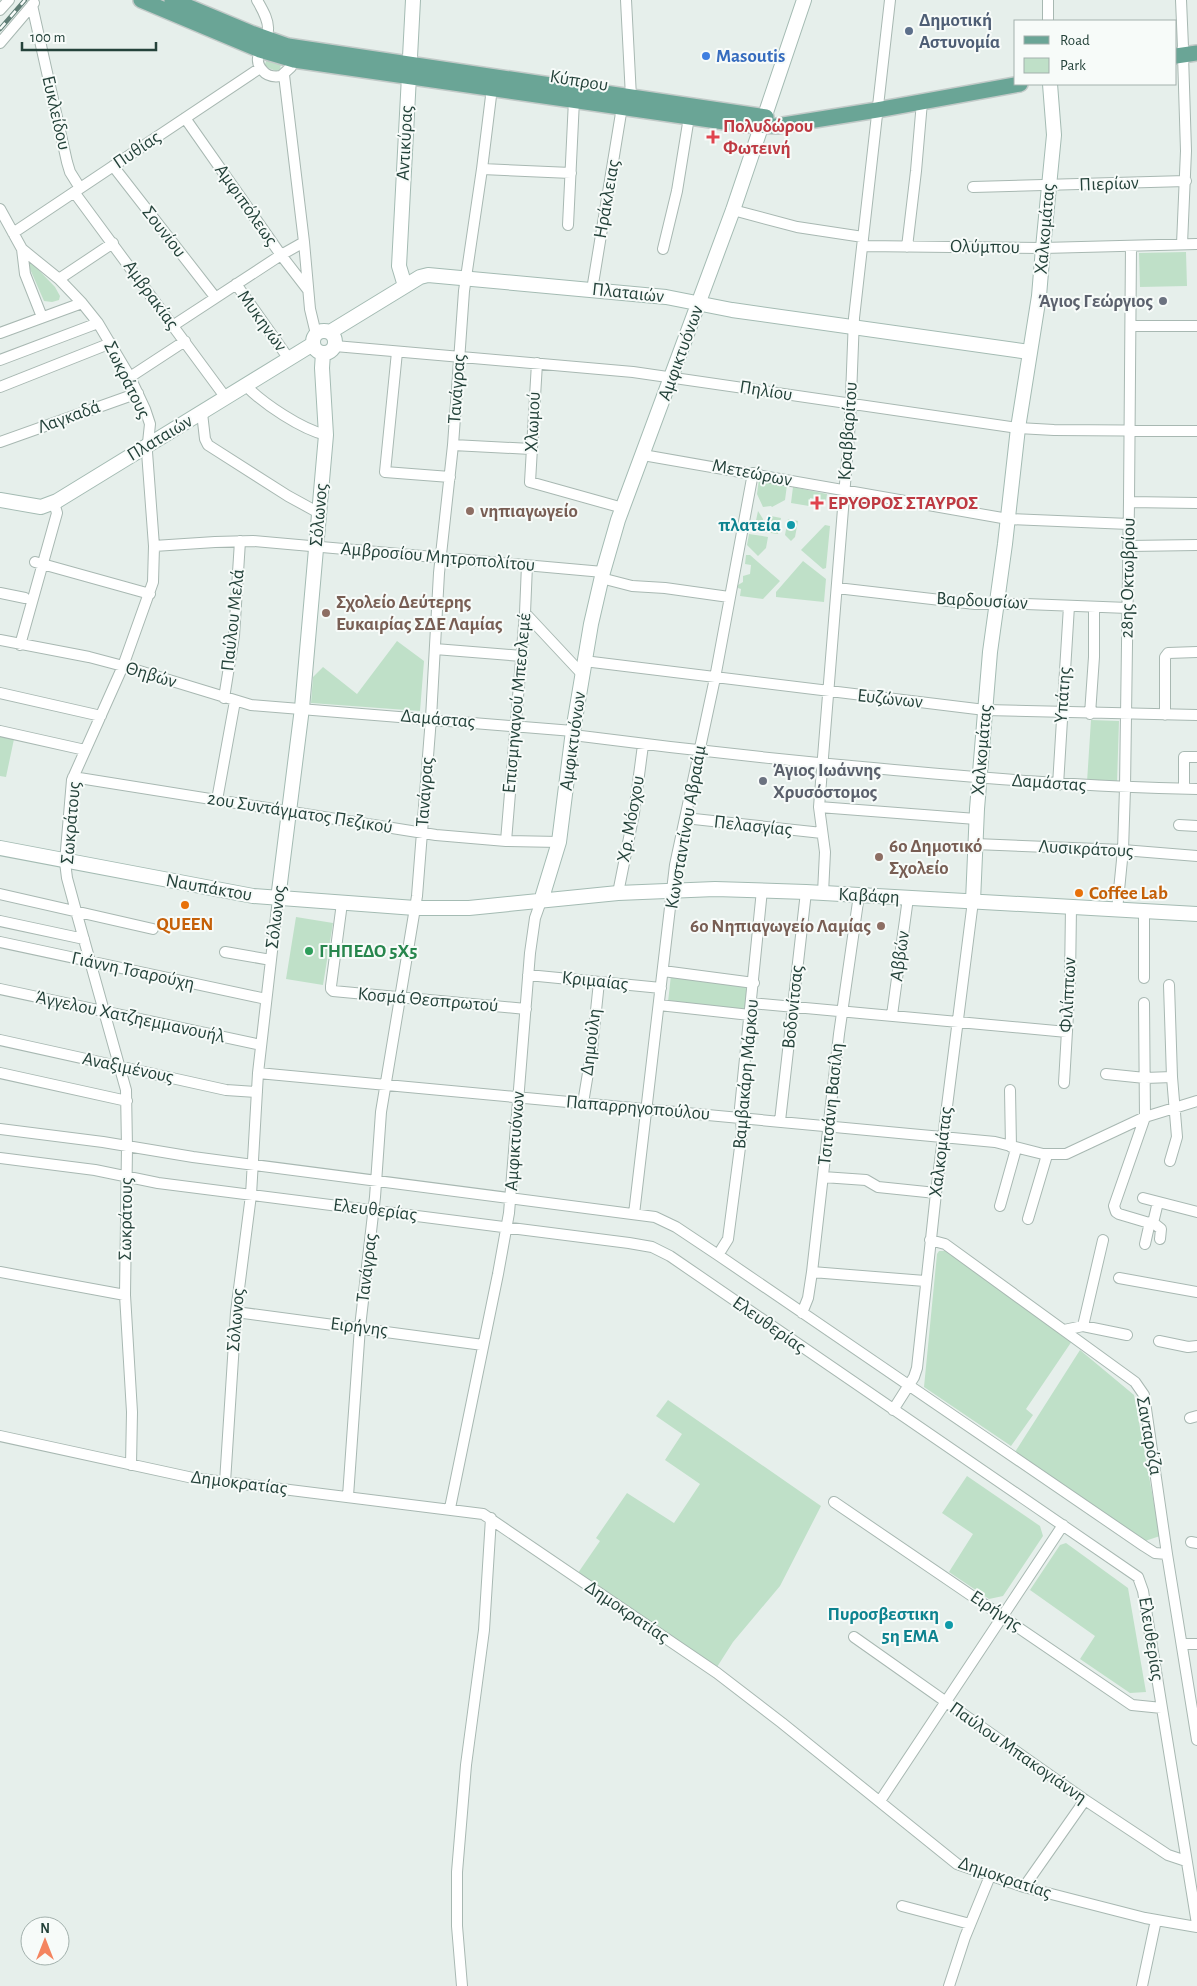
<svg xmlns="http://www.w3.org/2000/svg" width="1197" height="1986" font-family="'Alegreya Sans',sans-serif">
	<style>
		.green { fill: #bfe0c8 }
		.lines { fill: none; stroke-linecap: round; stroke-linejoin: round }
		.street-casing { stroke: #a8b8b2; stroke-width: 12 }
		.secondary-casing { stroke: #a4bbb3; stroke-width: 16 }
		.primary-casing { stroke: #c2cac8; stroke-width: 18 }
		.street { stroke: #fff; stroke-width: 10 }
		.secondary { stroke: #fff; stroke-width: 14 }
		.primary { stroke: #6aa596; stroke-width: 15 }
		.rail-casing { stroke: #5f7d75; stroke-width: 4.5 }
		.rail { stroke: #f7fbf9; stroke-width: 2.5; stroke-dasharray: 8; stroke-linecap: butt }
		.service-dot { fill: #5c6f8a; stroke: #f7fbf9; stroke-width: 2 }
		.shop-dot { fill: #3f7fe0; stroke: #f7fbf9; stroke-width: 2 }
		.health-dot { fill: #e0444e; stroke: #f7fbf9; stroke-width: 2 }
		.worship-dot { fill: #6b7280; stroke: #f7fbf9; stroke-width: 2 }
		.education-dot { fill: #8d6e63; stroke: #f7fbf9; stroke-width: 2 }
		.culture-dot { fill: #0f9aa8; stroke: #f7fbf9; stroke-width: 2 }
		.food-dot { fill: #e8710a; stroke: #f7fbf9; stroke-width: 2 }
		.leisure-dot { fill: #2e9e5b; stroke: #f7fbf9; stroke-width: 2 }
		.labels { text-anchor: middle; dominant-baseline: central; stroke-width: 4; stroke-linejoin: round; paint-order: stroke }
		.service-label { font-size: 19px; font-weight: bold; fill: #4e5e75; stroke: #f7fbf9; text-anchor: start }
		.shop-label { font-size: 19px; font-weight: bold; fill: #366cbe; stroke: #f7fbf9; text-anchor: start }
		.street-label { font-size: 19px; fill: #24423a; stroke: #f7fbf9 }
		.health-label { font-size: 19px; font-weight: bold; fill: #be3a42; stroke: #f7fbf9; text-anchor: start }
		.worship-label { font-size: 19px; font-weight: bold; fill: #5b616d; stroke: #f7fbf9; text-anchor: end }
		.education-label { font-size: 19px; font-weight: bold; fill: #785e54; stroke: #f7fbf9; text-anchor: start }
		.culture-label { font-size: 19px; font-weight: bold; fill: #0d838f; stroke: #f7fbf9; text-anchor: end }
		.food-label { font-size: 19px; font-weight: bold; fill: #c56008; stroke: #f7fbf9; text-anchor: start }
		.leisure-label { font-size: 19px; font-weight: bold; fill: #27864d; stroke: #f7fbf9; text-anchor: start }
	</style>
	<rect width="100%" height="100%" fill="#e6efeb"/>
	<!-- green -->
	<path class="green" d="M267,59L281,64L280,70L276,71L266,67L265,64Z
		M1186,252L1187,286L1140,287L1139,253Z
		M31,262L55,287L60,296L59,300L52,302L44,301L30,269L29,263Z
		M759,479L787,485L785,500L772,507L771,506L763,507L757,494Z
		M793,487L827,494L826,501L810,498L809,506L791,503Z
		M758,511L763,519L761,531L754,530Z
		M771,516L781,518L778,534L764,532L766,520Z
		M788,519L798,521L795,537L791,541L785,535Z
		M825,525L830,526L826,568L823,569L801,550Z
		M749,534L768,537L766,548L758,556L747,545Z
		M746,555H750L780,581L763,599L740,596L741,589L738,588V585L743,582V576L750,574L751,565L745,564Z
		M803,561L826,579L824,602L776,597V592Z
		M397,641L424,661L420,711L311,703L313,677L323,667L357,694Z
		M1091,720L1119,721L1117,783L1087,782Z
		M0,736L14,739L6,777L0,776Z
		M296,917L333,923L323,985L286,979Z
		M671,975L750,985L747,1012L668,1002Z
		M939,1251H946L1072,1341L1026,1409L1033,1415L1011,1446L924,1387L937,1254Z
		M1080,1350L1134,1395L1160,1536L1145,1541L1015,1452Z
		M668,1400L821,1506L780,1586L733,1642L717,1667L578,1573L600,1541L596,1538L627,1493L674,1523L700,1484L665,1460L682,1434L656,1416Z
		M967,1476L1040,1526L1043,1536L1003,1596L989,1599L949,1572L973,1534L942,1513Z
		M1066,1543L1128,1588L1146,1692L1130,1693L1080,1659L1095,1636L1030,1590L1060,1545Z"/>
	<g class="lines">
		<defs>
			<path id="street" d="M257,0C262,9 269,20 268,30C268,45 249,57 263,71C267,76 274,77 281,76L291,67L293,55
				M626,0L631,97
				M1048,0V21
				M1181,0L1183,47
				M32,5L67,162L70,172L80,188
				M0,10L9,0
				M0,43L34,3
				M284,75L304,242L310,309L316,334
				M185,118L281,255L308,290
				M113,166L215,297
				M482,169L571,173
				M973,187L1186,181
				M74,192L226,398
				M0,209L22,249L59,279L82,303L98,323L130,377L145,409L150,424L147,452L154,546L153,582L123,666L72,780L65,862L67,878L76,911L126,1090L127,1147L125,1295L132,1412L131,1465
				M733,210L797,227L863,237
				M568,225L574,100
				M13,233L260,68
				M1182,244L1186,151L1183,55
				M863,246L1043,248L1197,244
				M907,247L916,171L922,102
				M22,249L25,274L42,317
				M663,249L677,191L689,117
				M59,279L113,243
				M236,284L289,359
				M592,290L622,107
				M174,325L281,255L304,242
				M1131,326H1197
				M0,333L82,303
				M335,346L633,372L1018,428L1054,430L1197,431
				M397,352L385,472L450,477
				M0,360L98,323
				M537,363L530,482L623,508
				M130,377L185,341
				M246,386C264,404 301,429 326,435
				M0,387L111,343
				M202,413L205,439L208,445L288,496L319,513
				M0,442L138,393
				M453,445L531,449
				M643,455L1008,519L1129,524
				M1129,502L1197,503
				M154,546L215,542L253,541L603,572
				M1129,546L1197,545
				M35,562L150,594
				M601,578L632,586L665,588L729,597
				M837,588L975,604H1026L1128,608
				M0,593L25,598
				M525,613L582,674
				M0,640L89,657L123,666L251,705L573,731
				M20,645L57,513L54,503
				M435,649L522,656
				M584,661L985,710L1197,715
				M0,693L101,716
				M224,698L234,636L240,541
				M1090,714L1094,657V607
				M1165,715V657L1168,653L1197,652
				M0,731L85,750
				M573,735C673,748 773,759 873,768C981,778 1088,787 1197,789
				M73,777L436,835L506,841L559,842
				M1058,785L1069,606
				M1184,788V757H1197
				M217,800L235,701
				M819,807L976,819
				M685,818L822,833
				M1179,825L1197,826
				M506,841L525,613L527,565
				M975,844L1123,850L1197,856
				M618,893L634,813L643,745
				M823,893L825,852L819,807L850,422L854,318L890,0
				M0,894L153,929
				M342,903L331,986V989L333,991L526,1009
				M1117,910L1123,850L1125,788L1129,502L1131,246
				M0,921L84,939
				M0,942L266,999
				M225,952L271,960
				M663,971L754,983
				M528,975L661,988
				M1144,978V911
				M1169,985L1172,1077L1177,1137L1170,1161
				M0,989L261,1045
				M751,1003L1067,1032
				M1144,1003L1145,1117L1114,1206L1116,1212L1119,1214L1156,1225L1161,1229L1160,1239
				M659,1005L750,1015
				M892,1015L908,898
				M0,1040L226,1090L257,1092
				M0,1073L127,1101
				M258,1073L942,1137L995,1142L1043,1154H1066L1145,1117L1197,1101
				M1106,1074L1145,1078L1172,1077
				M1064,1083L1070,979L1071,907
				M1010,1090L1011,1147
				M583,1103L592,1049L599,982
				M780,1121L806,892
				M0,1129L103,1142L193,1157L655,1217L676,1227L718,1255L1144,1546L1155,1553L1167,1554
				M0,1158L95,1170L158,1183L629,1243L652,1247L670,1256L1138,1577L1143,1591L1197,1924
				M823,1177L866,1180L878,1187L936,1193
				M1143,1198L1197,1212
				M1000,1206L1016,1149
				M634,1214L675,865L715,678L753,473
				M1028,1219L1047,1155
				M1153,1223L1158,1202
				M930,1240L945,1244L1135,1382L1144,1395L1167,1554L1197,1740
				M1145,1244L1150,1222
				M718,1255L728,1239L742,1132L740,1108L762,890
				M0,1272L125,1295
				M812,1272L925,1281
				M1119,1278L1197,1292
				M236,1312L483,1345
				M802,1313L808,1298L812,1272L839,1034L859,895
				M1083,1326L1127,1335
				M1064,1330L1083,1326L1103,1240
				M1159,1341L1188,1347L1197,1346
				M893,1410L914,1377L917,1368L936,1193L973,901
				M1190,1418L1197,1416
				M0,1436L193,1478L483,1514L717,1673L782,1723L957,1864L1024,1887L1145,1918L1197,1927
				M225,1482L236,1312L251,1195L258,1073L278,899
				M348,1496L360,1327L375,1197L381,1112L417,896L431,718L439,573L453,445L464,291L482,169L492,88
				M834,1502L1132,1705L1162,1708
				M450,1508L498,1274L509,1213L530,953L535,918L541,901
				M1191,1542L1197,1543
				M854,1637L1085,1800L1168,1855L1186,1861
				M1182,1644H1197
				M880,1801L1063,1525
				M1024,1887L1085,1800
				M902,1906L970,1924
				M462,1986L457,1926V1872L466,1765L484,1630L491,1518
				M949,1986L965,1937L990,1876
				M1142,1986L1156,1920"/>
			<path id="secondary" d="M405,286L399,266L413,0
				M313 342a11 11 0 1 1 22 0a11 11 0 1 1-22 0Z
				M330,332L420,277L428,275L666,297L732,310L1029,352
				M0,500L41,507L57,501L313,344
				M0,848L253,896L415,908H469L618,893L715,889L806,892L1197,914
				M278,899L302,708L326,435L322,368L323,353
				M541,901L559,842L573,731L591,624L603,572L618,520L733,210L804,0
				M973,901L977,809L990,652L1005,544L1018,428L1039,296L1043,248L1054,135L1050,84"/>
			<path id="primary" d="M141,0L260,50L294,60L745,125L777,126L877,110L1020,84
				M172,0L251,33L288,46L766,117
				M1176,56L1197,53"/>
		</defs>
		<!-- street casing -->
		<use href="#street" class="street-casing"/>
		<!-- secondary casing -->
		<use href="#secondary" class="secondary-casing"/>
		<!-- primary casing -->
		<use href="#primary" class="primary-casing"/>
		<!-- street -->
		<use href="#street" class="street"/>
		<!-- secondary -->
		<use href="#secondary" class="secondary"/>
		<!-- primary -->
		<use href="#primary" class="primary"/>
		<defs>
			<path id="rail" d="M0,29L25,0"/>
		</defs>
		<!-- rail casing -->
		<use href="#rail" class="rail-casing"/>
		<!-- rail -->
		<use href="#rail" class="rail"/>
	</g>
	<!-- markers -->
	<circle class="service-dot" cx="909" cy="31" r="5"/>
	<circle class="shop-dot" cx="706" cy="56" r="5"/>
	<g class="health-dot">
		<path d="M710.5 129.5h5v5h5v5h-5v5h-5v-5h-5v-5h5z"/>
		<path d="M814.5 495.5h5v5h5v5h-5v5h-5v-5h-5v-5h5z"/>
	</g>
	<g class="worship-dot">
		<circle cx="1163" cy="301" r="5"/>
		<circle cx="763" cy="781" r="5"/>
	</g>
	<g class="education-dot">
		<circle cx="470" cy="511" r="5"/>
		<circle cx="326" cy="613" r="5"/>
		<circle cx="879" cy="857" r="5"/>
		<circle cx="881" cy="926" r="5"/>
	</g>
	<g class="culture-dot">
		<circle cx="791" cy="525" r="5"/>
		<circle cx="949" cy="1625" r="5"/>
	</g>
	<g class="food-dot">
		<circle cx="1079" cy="893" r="5"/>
		<circle cx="185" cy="905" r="5"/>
	</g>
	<circle class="leisure-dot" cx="309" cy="951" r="5"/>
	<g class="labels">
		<!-- service labels -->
		<g class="service-label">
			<text x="919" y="20">Δημοτική<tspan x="919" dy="22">Αστυνομία</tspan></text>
		</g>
		<!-- shop labels -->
		<g class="shop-label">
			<text x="716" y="56">Masoutis</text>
		</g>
		<!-- street labels -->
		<g class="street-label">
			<text transform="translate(579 81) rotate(9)">Κύπρου</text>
			<text transform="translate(56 113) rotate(77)">Ευκλείδου</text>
			<text transform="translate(405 143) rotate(-87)">Αντικύρας</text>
			<text transform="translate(137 150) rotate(-34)">Πυθίας</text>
			<text transform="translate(1109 184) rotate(-2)">Πιερίων</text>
			<text transform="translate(607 199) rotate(-80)">Ηράκλειας</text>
			<text transform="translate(246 205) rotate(55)">Αμφιπόλεως</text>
			<text transform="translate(1045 229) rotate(-85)">Χαλκομάτας</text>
			<text transform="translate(164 232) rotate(52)">Σουνίου</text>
			<text transform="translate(985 247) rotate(1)">Ολύμπου</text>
			<text transform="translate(628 293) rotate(6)">Πλαταιών</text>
			<text transform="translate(151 295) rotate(54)">Αμβρακίας</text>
			<text transform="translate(262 321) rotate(54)">Μυκηνών</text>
			<text transform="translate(681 353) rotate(-70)">Αμφικτυόνων</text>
			<text transform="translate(127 380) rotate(64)">Σωκράτους</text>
			<text transform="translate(457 389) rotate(-86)">Τανάγρας</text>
			<text transform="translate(766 391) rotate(9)">Πηλίου</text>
			<text transform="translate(69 417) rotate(-20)">Λαγκαδά</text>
			<text transform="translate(533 422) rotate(-87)">Χλωμού</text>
			<text transform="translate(848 431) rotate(-86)">Κραββαρίτου</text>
			<text transform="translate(160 438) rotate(-31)">Πλαταιών</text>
			<text transform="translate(752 473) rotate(11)">Μετεώρων</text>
			<text transform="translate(319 515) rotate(-85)">Σόλωνος</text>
			<text transform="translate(438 557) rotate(5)">Αμβροσίου Μητροπολίτου</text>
			<text transform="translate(1128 578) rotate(-89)">28ης Οκτωβρίου</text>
			<text transform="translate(982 601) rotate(3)">Βαρδουσίων</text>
			<text transform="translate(233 620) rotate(-84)">Παύλου Μελά</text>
			<text transform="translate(151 675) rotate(17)">Θηβών</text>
			<text transform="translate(1063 695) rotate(-86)">Υπάτης</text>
			<text transform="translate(890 699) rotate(6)">Ευζώνων</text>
			<text transform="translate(517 703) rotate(-85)">Επισμηναγού Μπεσλεμέ</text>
			<text transform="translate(438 719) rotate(5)">Δαμάστας</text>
			<text transform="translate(573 741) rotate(-82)">Αμφικτυόνων</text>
			<text transform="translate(982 750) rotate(-85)">Χαλκομάτας</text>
			<text transform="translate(1049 783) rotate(4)">Δαμάστας</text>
			<text transform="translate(425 792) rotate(-86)">Τανάγρας</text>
			<text transform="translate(300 813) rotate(9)">2ου Συντάγματος Πεζικού</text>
			<text transform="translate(631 819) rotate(-80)">Χρ. Μόσχου</text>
			<text transform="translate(71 823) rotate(-85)">Σωκράτους</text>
			<text transform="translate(753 826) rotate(6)">Πελασγίας</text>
			<text transform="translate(686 827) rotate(-80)">Κωνσταντίνου Αβραάμ</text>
			<text transform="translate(1086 849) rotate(3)">Λυσικράτους</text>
			<text transform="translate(209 888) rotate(10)">Ναυπάκτου</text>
			<text transform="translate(869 896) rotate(3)">Καβάφη</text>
			<text transform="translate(276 917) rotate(-83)">Σόλωνος</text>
			<text transform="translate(900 956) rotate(-82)">Αββών</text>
			<text transform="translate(133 971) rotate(12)">Γιάννη Τσαρούχη</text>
			<text transform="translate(595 981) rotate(6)">Κριμαίας</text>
			<text transform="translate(1068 995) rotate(-87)">Φιλίππων</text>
			<text transform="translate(428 1000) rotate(5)">Κοσμά Θεσπρωτού</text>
			<text transform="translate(793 1007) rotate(-84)">Βοδονίτσας</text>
			<text transform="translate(130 1017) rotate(12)">Άγγελου Χατζηεμμανουήλ</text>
			<text transform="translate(591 1042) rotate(-83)">Δημούλη</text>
			<text transform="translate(128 1068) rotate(12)">Αναξιμένους</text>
			<text transform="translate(746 1074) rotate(-85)">Βαμβακάρη Μάρκου</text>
			<text transform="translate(831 1104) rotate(-84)">Τσιτσάνη Βασίλη</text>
			<text transform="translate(638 1108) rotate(5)">Παπαρρηγοπούλου</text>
			<text transform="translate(515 1141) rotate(-86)">Αμφικτυόνων</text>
			<text transform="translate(941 1152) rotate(-83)">Χαλκομάτας</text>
			<text transform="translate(375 1210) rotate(7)">Ελευθερίας</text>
			<text transform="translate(126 1219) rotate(-89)">Σωκράτους</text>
			<text transform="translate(367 1268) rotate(-83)">Τανάγρας</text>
			<text transform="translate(236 1320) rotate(-85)">Σόλωνος</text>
			<text transform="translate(769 1325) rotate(35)">Ελευθερίας</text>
			<text transform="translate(359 1327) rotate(7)">Ειρήνης</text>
			<text transform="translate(1149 1436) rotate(80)">Σανταρόζα</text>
			<text transform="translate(239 1483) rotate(7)">Δημοκρατίας</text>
			<text transform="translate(996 1611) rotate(34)">Ειρήνης</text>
			<text transform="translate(627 1612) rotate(34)">Δημοκρατίας</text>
			<text transform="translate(1151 1639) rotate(81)">Ελευθερίας</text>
			<text transform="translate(1018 1753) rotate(35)">Παύλου Μπακογιάννη</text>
			<text transform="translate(1005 1878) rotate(19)">Δημοκρατίας</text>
		</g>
		<!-- health labels -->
		<g class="health-label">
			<text x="723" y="126">Πολυδώρου<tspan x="723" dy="22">Φωτεινή</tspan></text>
			<text x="828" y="503">ΕΡΥΘΡΟΣ ΣΤΑΥΡΟΣ</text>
		</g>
		<!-- worship labels -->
		<g class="worship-label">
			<text x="1153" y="301">Άγιος Γεώργιος</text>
			<text x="773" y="770" text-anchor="start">Άγιος Ιωάννης<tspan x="773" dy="22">Χρυσόστομος</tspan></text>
		</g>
		<!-- education labels -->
		<g class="education-label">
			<text x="480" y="511">νηπιαγωγείο</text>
			<text x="336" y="602">Σχολείο Δεύτερης<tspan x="336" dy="22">Ευκαιρίας ΣΔΕ Λαμίας</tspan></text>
			<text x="889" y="846">6ο Δημοτικό<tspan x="889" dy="22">Σχολείο</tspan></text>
			<text x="871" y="926" text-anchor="end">6ο Νηπιαγωγείο Λαμίας</text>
		</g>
		<!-- culture labels -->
		<g class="culture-label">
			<text x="781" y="525">πλατεία</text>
			<text x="939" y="1614">Πυροσβεστικη<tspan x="939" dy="22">5η ΕΜΑ</tspan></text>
		</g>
		<!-- food labels -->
		<g class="food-label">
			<text x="1089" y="893">Coffee Lab</text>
			<text x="185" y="924" text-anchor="middle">QUEEN</text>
		</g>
		<!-- leisure labels -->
		<g class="leisure-label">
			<text x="319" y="951">ΓΗΠΕΔΟ 5X5</text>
		</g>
	</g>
	<!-- legend -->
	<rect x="1014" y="20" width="162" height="65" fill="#f7fbf9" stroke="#a3b1ad"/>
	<rect x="1024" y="36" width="25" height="8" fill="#6aa596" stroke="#a3b1ad"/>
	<text x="1060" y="45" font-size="15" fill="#24423a">Road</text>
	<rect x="1024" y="58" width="25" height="15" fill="#bfe0c8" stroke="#a3b1ad"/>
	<text x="1060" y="70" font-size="15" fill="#24423a">Park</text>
	<!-- north arrow -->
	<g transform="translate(45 1941)"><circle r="24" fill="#f7fbf9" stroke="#a3b1ad"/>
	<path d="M0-4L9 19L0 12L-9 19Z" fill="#f4845f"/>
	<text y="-8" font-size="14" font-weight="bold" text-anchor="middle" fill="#24423a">N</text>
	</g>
	<!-- scale -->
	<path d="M22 42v8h134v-8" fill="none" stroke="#24423a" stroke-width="2.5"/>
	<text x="30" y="42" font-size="15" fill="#24423a" stroke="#f7fbf9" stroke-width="4" paint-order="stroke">100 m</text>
</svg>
